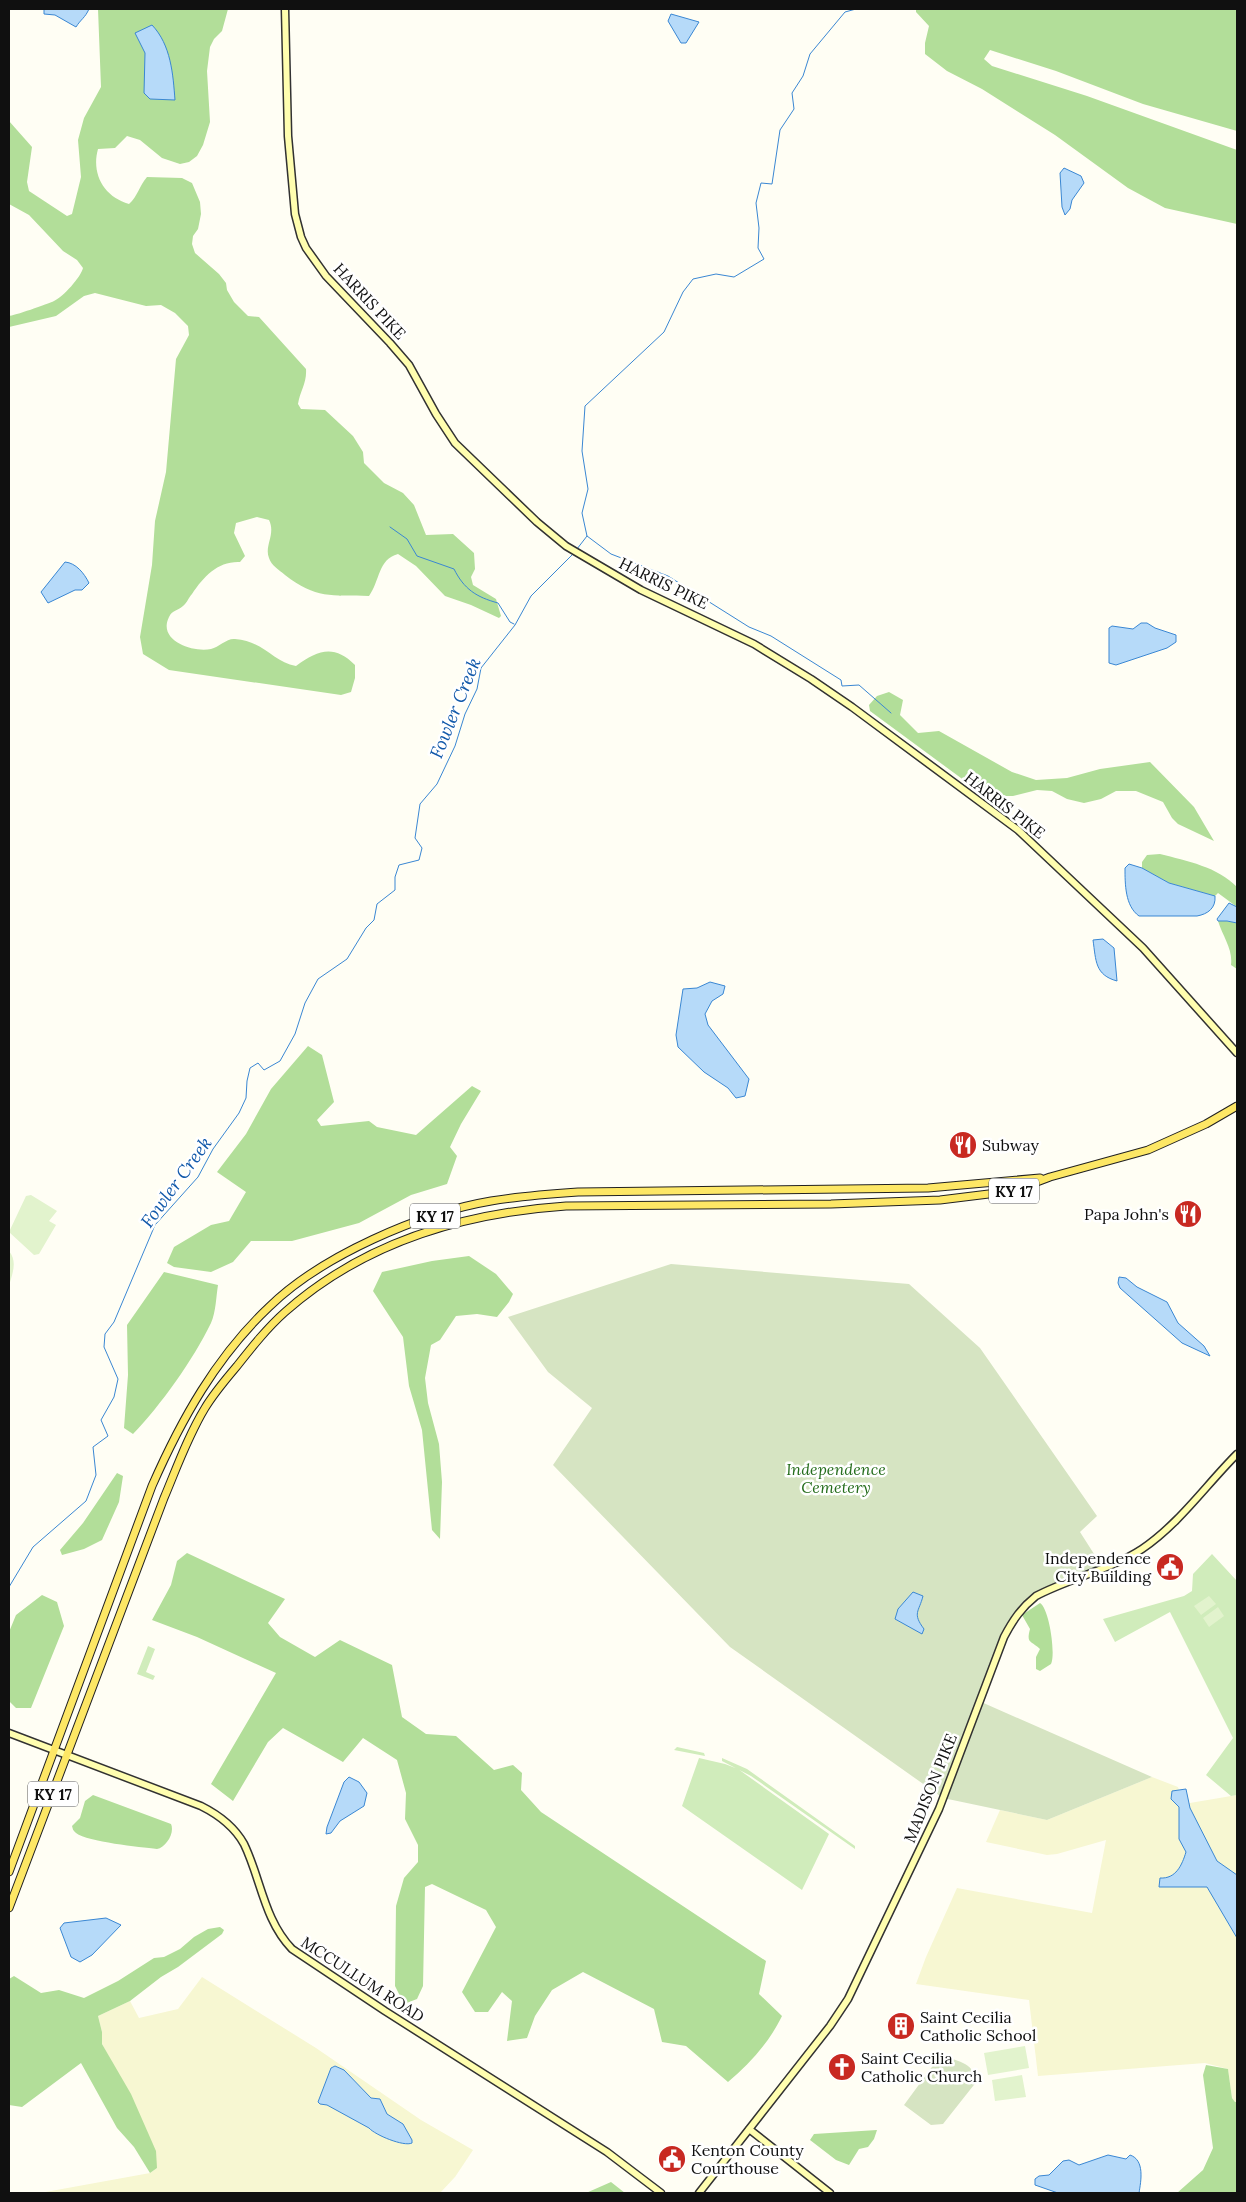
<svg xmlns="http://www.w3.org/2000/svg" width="1246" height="2202" font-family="Lora,serif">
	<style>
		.farmland { fill: #f7f7d2 }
		.green { fill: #d0ecbb }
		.forest { fill: #b2de99 }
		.cemetery { fill: #d6e4c2 }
		.pitch { fill: #e2f3cd }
		.water { fill: #b6daf9; stroke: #3a87d3 }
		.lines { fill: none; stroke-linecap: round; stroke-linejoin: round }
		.stream { stroke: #3a87d3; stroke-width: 1 }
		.secondary-casing { stroke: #323232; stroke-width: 9 }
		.primary-casing { stroke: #212121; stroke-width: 9 }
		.secondary { stroke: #fffeaf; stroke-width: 6 }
		.primary { stroke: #fde765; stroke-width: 7 }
		.labels { text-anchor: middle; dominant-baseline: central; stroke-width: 5; stroke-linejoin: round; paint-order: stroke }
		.shield { fill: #fff; stroke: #585858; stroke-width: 1 }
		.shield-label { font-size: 15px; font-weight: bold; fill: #101010 }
		.street-label { font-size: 16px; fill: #101010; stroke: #fff }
		.poi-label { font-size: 16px; fill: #101010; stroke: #fff; text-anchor: start }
		.park-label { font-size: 16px; font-style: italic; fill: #256d1c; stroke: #fff }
		.water-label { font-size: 18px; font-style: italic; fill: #1259aa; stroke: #fff }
	</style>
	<rect width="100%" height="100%" fill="#fffef4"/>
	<!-- farmland -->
	<path class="farmland" d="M1152,1777L1178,1787L1184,1804L1237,1795V2102H1235L1232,2098L1228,2069L1205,2063L1038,2076L1029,2000L916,1984L926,1957L957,1888L1092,1913L1106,1840L1057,1854L1047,1855L986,1842L1000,1810L1047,1820Z
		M202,1977L316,2048L421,2120L473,2150L455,2177L440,2193H40L150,2173L157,2168L136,2107L102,2044V2032L98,2016L130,2001L139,2018L178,2009Z"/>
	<!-- green -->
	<path class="green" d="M1212,1554L1237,1581V1795L1231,1796L1206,1775L1233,1738L1170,1612L1115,1642L1103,1619L1184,1596L1192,1591L1193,1574Z
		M148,1646L155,1649L146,1672L155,1676L153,1680L137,1674Z
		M677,1747L704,1753L705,1756L674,1750Z
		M699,1758L725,1764L738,1769L829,1834L802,1890L682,1806Z
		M722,1758L747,1769L855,1846V1849L751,1776L722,1761Z"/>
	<!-- forest -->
	<path class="forest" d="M98,9H228L222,31L214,39L210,47L207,71L210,122L203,145L197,156L189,162L180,164L162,158L140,140L127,136L115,148L98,149C91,174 104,197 129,204C138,196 139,186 147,177L182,178L192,183L200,202L201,214L198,229L193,236L192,244L195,253L219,274L226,283L227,290L234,302L248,316L259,317L306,369C307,383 300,391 298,404L301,409L325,410L353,436L363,452L364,463L384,483L403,493L414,505L426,535L453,534L474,553L475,569L471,577L473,585L496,599L501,616L499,618L471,605L445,596L416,566L398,554C378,559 380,581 369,596C331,595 316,599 285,575C279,570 271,565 269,558C264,546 276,534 269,520L257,517L236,523L234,533L245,556L240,562C218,561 204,576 192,594C189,597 187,603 183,606C178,611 172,610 169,617C157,641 194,653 211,649C219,647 227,638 235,639C264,641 273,662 296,666C318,650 334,644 355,665V678L351,692L341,695L169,670L143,654L140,637L152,565L155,521L166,472L176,359L189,335L188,326L175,313L161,305L146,306L95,293L84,296L56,316L9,327V316C13,316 48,304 54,301C63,297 81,277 83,268L77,260L63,251L29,215L9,204V121L32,147L27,182L29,191L67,216L72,214L81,177L78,140L84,118L101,87Z
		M916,9H1237V131L1143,104L1056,71L990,50L984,59L992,66L1087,96L1237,150V224L1165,208L1128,188L1055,135L982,89L947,71L925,54V43L929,26L916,12Z
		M889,692L903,700L900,715L918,733L939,731L1012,772L1036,780L1067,778L1100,769L1150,762L1194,807L1214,841L1178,824L1172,818L1163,802L1136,791H1116L1101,799L1084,803L1067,799L1052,791L1037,790L1013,796H990L965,781L870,711L869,705L877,696Z
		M1160,854C1187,861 1218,867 1237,887V907L1218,893L1215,896L1169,883L1142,868V862L1147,855Z
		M1218,921H1227L1237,923V969L1231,965C1233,949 1223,937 1218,921Z
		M308,1046L322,1055L334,1102L317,1120L321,1126L369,1121L377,1127L416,1135L472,1086L481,1091L461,1124L450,1147L457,1156L447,1184L411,1195L359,1223L292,1241H251L233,1262L211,1272L174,1267L167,1263L174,1247L211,1225L229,1221L246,1192L217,1172L246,1134L271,1089Z
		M469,1256L496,1274L513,1294L509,1302L497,1317L477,1314L456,1316L440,1340L431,1345L425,1378L428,1403L439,1444L442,1482L440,1539L432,1530L422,1430L409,1386L403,1337L373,1291L382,1272L432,1261Z
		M164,1272L218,1285C216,1297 216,1312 211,1323C193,1360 161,1405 133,1434L124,1428L128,1375L127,1325Z
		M117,1473L123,1476L119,1502L102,1540L84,1549L62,1555L60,1550L83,1523Z
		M187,1553L285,1599L268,1623L280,1637L315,1657L340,1640L392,1665L402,1717L426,1734L456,1736L494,1770L513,1765L522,1773L521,1790L541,1812L766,1961L759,1994L782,2016C770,2041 750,2064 728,2082L686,2046L662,2042L654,2009L583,1972L552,1990L535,2016L527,2038L507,2041L512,2001L502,1992L488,2012H475L462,1992L496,1927L486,1910L432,1884L425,1887L423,1986L417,1999L404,2004L395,1986L396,1906L404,1878L418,1862V1845L405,1819L406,1793L397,1760L363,1738L343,1762L283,1728L268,1742L233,1801L211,1784L276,1673L197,1637L152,1620L171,1585L177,1561Z
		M42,1595L57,1602L64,1626L31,1708H16L9,1701V1632L16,1615Z
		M1040,1603C1049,1608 1056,1654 1051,1664L1040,1671L1036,1669V1657L1040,1649C1031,1640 1026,1644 1030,1629L1022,1615Z
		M93,1795L171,1824C175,1833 166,1847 157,1849C140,1847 88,1842 76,1833C73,1830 73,1830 72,1826L80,1818L85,1801Z
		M220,1927L224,1930L222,1934L178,1967L161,1977L130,2001L98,2016L102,2032V2044L131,2094L156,2151L157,2168L150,2173L134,2147L117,2128L81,2063L22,2107L9,2105V1979L14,1976L41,1993L59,1990L84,1998L118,1981L154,1958L164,1957L180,1949L194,1937L208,1929Z
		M1206,2065L1228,2069L1232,2098L1235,2102H1237V2193H1177L1203,2170L1213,2148L1203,2075Z
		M877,2130L874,2139L868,2147L859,2149L849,2165L836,2160L810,2140L814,2134Z
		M611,2182L625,2193H586Z"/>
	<!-- cemetery -->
	<path class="cemetery" d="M671,1264L909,1284L980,1348L1097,1516L1080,1532L1103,1568L1050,1589L1019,1611L979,1701L1152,1777L1047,1820L943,1798L730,1647L553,1465L592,1408L548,1372L508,1317Z
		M940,2056C956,2060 973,2062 977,2081L943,2124L931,2125L904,2105Z"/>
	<!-- pitch -->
	<path class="pitch" d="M31,1195L57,1211L49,1221L56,1225L39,1254L34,1255L9,1232L26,1196Z
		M9,1251C18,1262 12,1274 9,1286Z
		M1209,1596L1216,1604L1201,1615L1194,1606Z
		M1218,1607L1224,1616L1209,1627L1203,1618Z
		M1025,2046L1029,2068L988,2075L984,2053Z
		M1022,2075L1026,2097L995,2101L992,2080Z"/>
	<!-- water -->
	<path class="water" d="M44,9H89C85,18 81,19 76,27L55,15L44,14Z
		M671,14L699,22L686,43H681L668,21Z
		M152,25C171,45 173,74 175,100L150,99L144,93L145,53L135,33Z
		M1064,168L1081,176L1084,183L1072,200L1070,209L1065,215L1062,207L1060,173Z
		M65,562C76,563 84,573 89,583L82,590H75L48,603L41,592Z
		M1141,623H1147L1155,628L1176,635V642L1167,648L1116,665L1109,663V628L1112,626L1133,629Z
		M1129,864L1142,868L1169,883L1215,896C1216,908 1208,914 1197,916H1139C1125,906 1125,884 1125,868Z
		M1229,903L1237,907V923L1227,921H1218L1217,919Z
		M1103,939L1114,948L1117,981C1095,975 1096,961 1093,940Z
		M710,982L725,986L723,994L712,1001L705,1014L708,1025L749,1079L745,1096L736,1098L728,1088L704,1072L678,1047L676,1035L683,989L697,988Z
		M1119,1277L1126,1278L1137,1287L1167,1302L1178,1323L1204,1346L1210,1356L1182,1343L1120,1288L1118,1283Z
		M913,1592L923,1596C919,1612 912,1613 924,1629L922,1634L895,1619L898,1609Z
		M349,1777L359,1782L367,1793L364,1806L340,1821L331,1833L326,1834L327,1827L344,1782Z
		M1186,1789L1190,1808L1217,1861L1237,1875V1938L1207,1887H1159L1160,1878C1176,1879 1182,1865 1186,1852L1179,1839V1807L1171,1799L1172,1791Z
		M106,1918L121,1925L92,1955L80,1962L71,1957L60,1928L64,1923Z
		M335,2066L344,2070L371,2098L380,2099L387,2114L403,2124L412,2140V2143C404,2147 375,2135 369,2128L327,2105L320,2104L318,2102L331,2068Z
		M1108,2155L1126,2159L1130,2155C1145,2160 1141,2181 1139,2193H1058L1035,2185V2179L1039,2176L1049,2175L1063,2161L1069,2160L1079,2165Z"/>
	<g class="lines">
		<!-- stream -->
		<path class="stream" d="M390,527L407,539L417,556L454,569C464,589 476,597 498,603L510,622L514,624
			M587,536L611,554L668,576L749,627L771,636L841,680L842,686L859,685L891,713
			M577,549L587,536L582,513L588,489L582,451L585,406L664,332L683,292L693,279L716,274L734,277L764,259L758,248L759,228L756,203L761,183L772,184L780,130L794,109L792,93L803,76L810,54L845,12L856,9
			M9,1587L33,1547L86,1501L96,1475L93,1447L108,1436L101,1420L114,1397L118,1379L104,1347L105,1334L114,1322L155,1225L198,1177L213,1149L239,1113L246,1098L247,1081L250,1068L258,1063L264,1070L280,1061L295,1034L305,1003L318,979L347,959L366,928L374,920L377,904L395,890V877L399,865L419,860L422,848L415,838L420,804L437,784L455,746L465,714L477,689L481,668L515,625L531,596L573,554"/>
		<defs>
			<path id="secondary" d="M285,9L288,136L295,214L301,237L306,248L326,276L390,343L409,365L436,414L455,443L537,522L566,546L641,590L754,644L811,679L852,707L1018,830L1143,948L1237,1053
				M9,1733L201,1806C219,1815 234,1826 244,1844C261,1879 264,1920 292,1949L385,2011L607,2152L661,2193
				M749,2129L830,2193
				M699,2193L830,2026L848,1999L939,1809L1004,1637C1013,1620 1021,1608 1036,1596C1070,1578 1110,1570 1142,1549C1179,1524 1206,1485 1237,1454"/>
			<path id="primary" d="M9,1872L152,1486C181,1420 216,1357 269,1307C321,1256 420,1213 491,1201C520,1196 549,1194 578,1192L928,1188L1040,1178
				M9,1908L164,1498C177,1467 188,1436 205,1408C214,1393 226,1379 237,1366C252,1347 267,1328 285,1312C364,1242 462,1213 566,1206L831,1204L940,1200L1013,1191L1050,1177L1148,1150L1206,1124L1237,1106"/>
		</defs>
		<!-- secondary casing -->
		<use href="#secondary" class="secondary-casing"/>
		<!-- primary casing -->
		<use href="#primary" class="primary-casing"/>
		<!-- secondary -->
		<use href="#secondary" class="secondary"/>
		<!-- primary -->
		<use href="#primary" class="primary"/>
	</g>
	<!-- icons -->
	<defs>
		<symbol id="restaurant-disc" viewBox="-11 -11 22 22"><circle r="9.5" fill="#c82921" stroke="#fff"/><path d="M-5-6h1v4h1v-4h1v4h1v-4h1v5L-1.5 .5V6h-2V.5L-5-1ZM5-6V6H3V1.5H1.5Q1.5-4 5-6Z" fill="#fff"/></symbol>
		<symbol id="civic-disc" viewBox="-11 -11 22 22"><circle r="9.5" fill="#c82921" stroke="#fff"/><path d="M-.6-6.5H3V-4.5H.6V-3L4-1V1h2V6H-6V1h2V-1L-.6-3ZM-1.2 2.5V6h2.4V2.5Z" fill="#fff"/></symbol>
		<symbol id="building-disc" viewBox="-11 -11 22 22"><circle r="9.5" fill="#c82921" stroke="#fff"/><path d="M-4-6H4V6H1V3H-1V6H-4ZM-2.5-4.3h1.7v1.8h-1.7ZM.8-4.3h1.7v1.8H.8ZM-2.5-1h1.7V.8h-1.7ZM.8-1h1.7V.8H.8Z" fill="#fff"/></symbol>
		<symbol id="church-disc" viewBox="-11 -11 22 22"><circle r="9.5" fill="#c82921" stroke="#fff"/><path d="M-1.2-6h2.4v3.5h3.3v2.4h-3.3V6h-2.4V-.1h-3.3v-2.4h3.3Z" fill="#fff"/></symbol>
	</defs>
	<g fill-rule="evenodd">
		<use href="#restaurant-disc" x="947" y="1129" width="32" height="32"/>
		<use href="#restaurant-disc" x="1172" y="1198" width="32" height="32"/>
		<use href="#civic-disc" x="1154" y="1551" width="32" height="32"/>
		<use href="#building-disc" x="885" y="2010" width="32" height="32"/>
		<use href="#church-disc" x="826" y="2051" width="32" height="32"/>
		<use href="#civic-disc" x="656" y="2143" width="32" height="32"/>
	</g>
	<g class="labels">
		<!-- shield labels -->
		<g class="shield">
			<rect x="989" y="1178.5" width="50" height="25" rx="4"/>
			<rect x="410" y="1203.5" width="50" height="25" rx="4"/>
			<rect x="28" y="1781.5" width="50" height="25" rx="4"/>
		</g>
		<g class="shield-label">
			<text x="1014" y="1191">KY 17</text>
			<text x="435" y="1216">KY 17</text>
			<text x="53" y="1794">KY 17</text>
		</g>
		<!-- street labels -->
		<g class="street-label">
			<text transform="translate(370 301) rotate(47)">HARRIS PIKE</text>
			<text transform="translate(664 583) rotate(26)">HARRIS PIKE</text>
			<text transform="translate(1005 805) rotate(38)">HARRIS PIKE</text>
			<text transform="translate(930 1788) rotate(-68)">MADISON PIKE</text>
			<text transform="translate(363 1979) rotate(33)">MCCULLUM ROAD</text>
		</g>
		<!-- poi labels -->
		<g class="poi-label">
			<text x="982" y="1145">Subway</text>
			<text x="1169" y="1214" text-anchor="end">Papa John's</text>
			<text x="1151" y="1558" text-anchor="end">Independence<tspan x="1151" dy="18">City Building</tspan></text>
			<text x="920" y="2017">Saint Cecilia<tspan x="920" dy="18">Catholic School</tspan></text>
			<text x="861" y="2058">Saint Cecilia<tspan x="861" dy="18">Catholic Church</tspan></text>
			<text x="691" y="2150">Kenton County<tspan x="691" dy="18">Courthouse</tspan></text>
		</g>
		<!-- park labels -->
		<g class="park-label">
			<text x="836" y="1469">Independence<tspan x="836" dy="18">Cemetery</tspan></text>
		</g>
		<!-- water labels -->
		<g class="water-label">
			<text transform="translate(455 708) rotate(-68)">Fowler Creek</text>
			<text transform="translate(176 1182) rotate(-54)">Fowler Creek</text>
		</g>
	</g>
	<!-- border -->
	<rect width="1246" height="2202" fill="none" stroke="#101010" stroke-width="20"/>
</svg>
